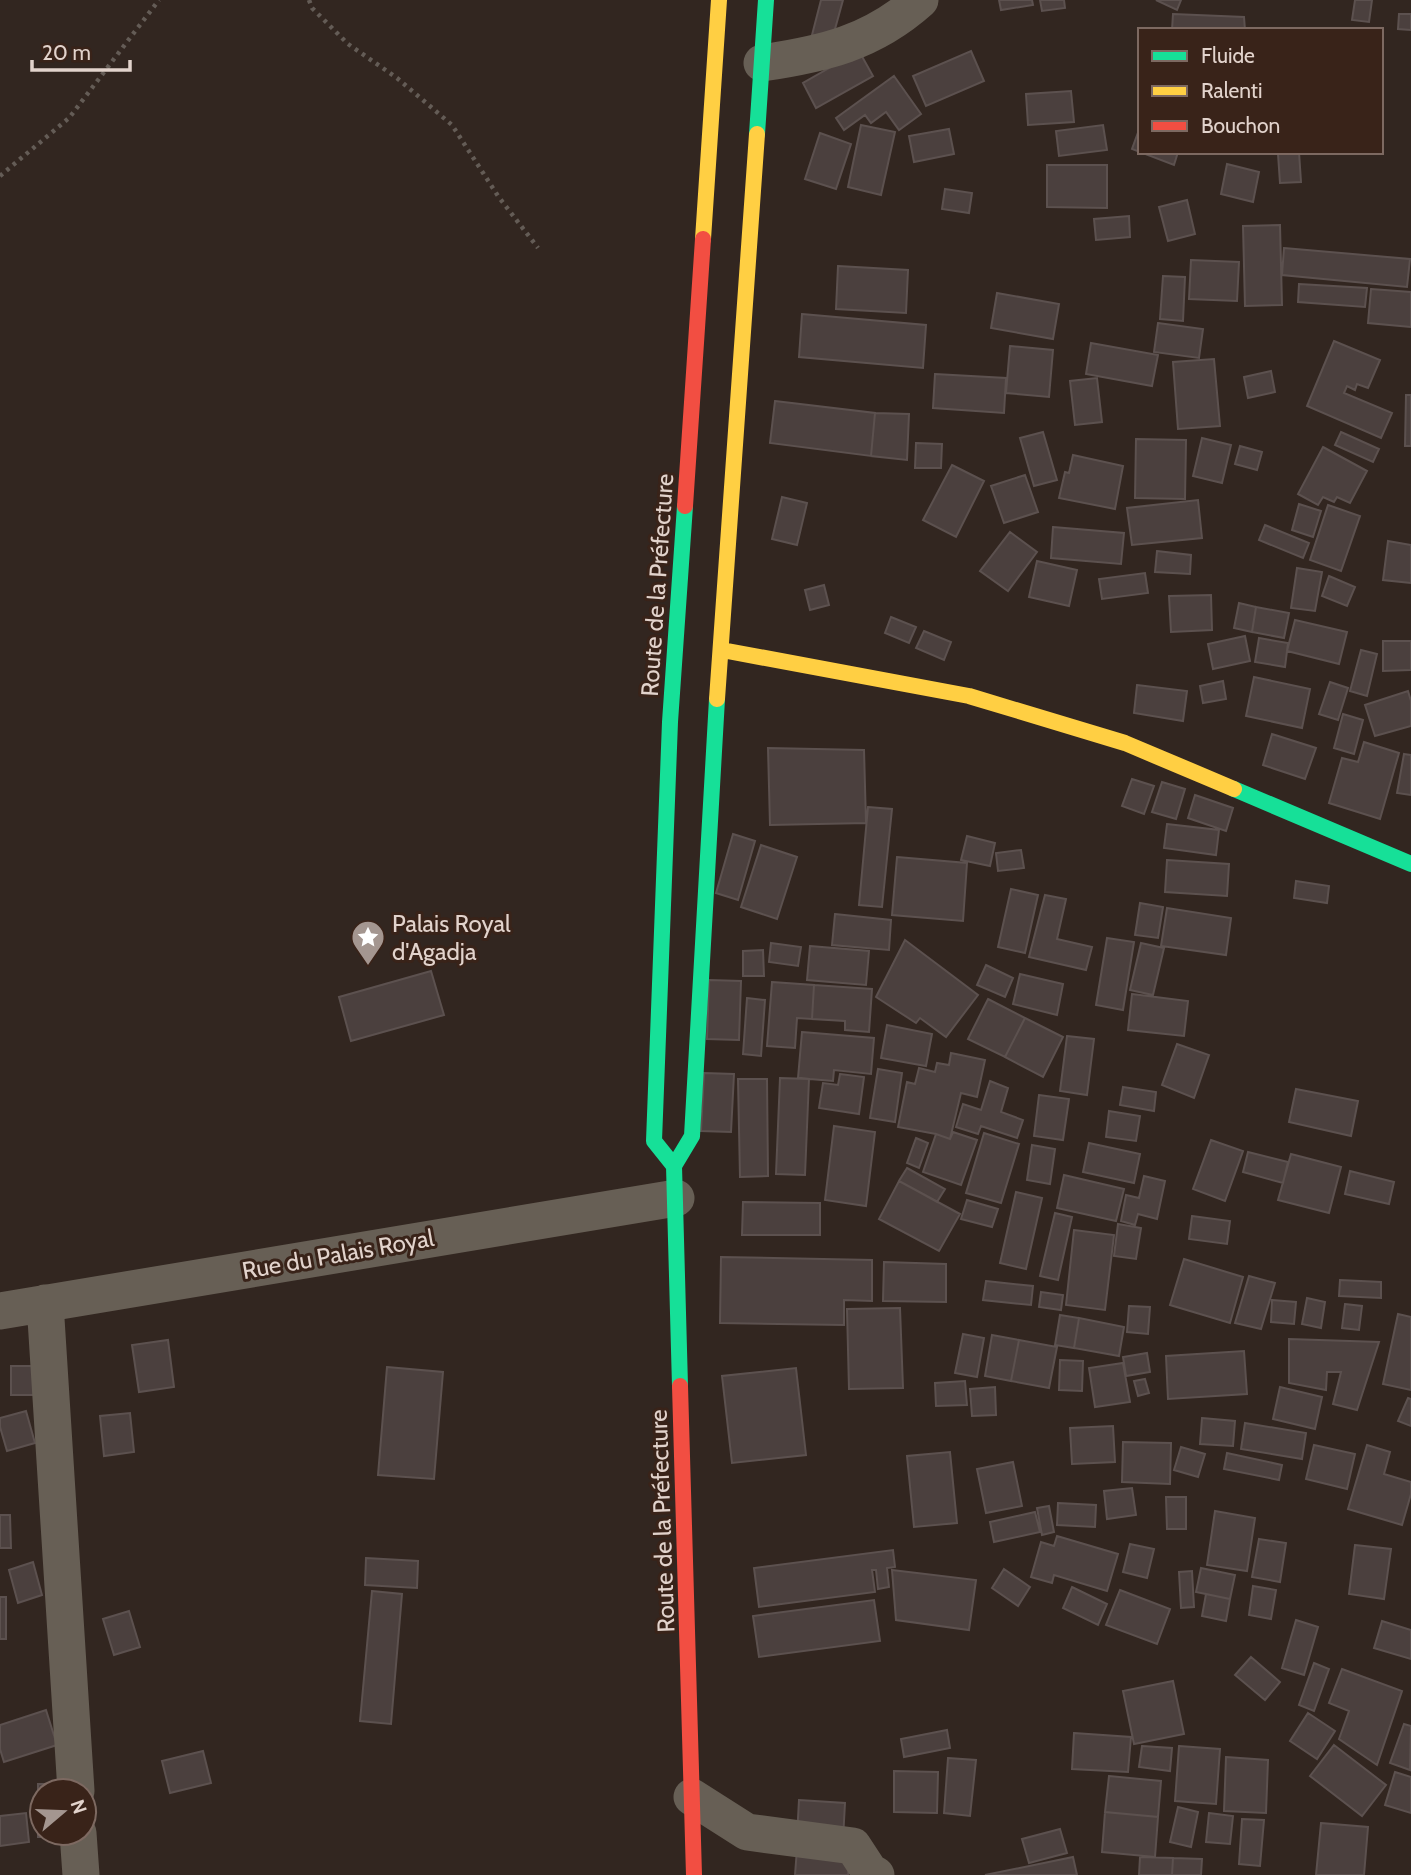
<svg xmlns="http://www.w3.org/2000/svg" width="1411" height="1875" font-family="Cabin,sans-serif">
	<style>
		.building { fill: #4b403e; stroke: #5c514f; stroke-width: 2 }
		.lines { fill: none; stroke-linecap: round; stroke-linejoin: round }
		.path { stroke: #645c56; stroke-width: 4.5; stroke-dasharray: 3.5 5; stroke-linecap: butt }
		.street { stroke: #675f55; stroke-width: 37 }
		.fast { stroke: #16e098; stroke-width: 16 }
		.slow { stroke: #ffcf43; stroke-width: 16 }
		.jam { stroke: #f24e42; stroke-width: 16 }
		.labels { text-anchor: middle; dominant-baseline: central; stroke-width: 6; stroke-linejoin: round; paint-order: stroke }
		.street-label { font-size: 24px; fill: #e2d3cc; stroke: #392319 }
		.poi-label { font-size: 24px; fill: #e2d3cc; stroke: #392319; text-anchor: start }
	</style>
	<rect width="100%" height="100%" fill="#322620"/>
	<!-- building -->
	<path class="building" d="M821,0H843L832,40L812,35Z
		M999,0H1032L1033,5L1001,10Z
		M1040,0H1064L1065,8L1042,11Z
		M1156,0H1181L1177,10Z
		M1355,0H1372L1369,22L1352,20Z
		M1173,14L1244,17L1245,30H1172Z
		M1399,14H1411V30L1398,29Z
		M859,51L873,76L816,108L803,83Z
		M971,51L984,81L926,106L913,76Z
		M894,76L921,114L899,130L886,112L871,123L865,115L844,130L836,118Z
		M1071,91L1074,122L1028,125L1026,94Z
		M861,125L895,132L881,195L848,187Z
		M1103,125L1107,150L1059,156L1056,131Z
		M1140,127V152H1178L1174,165L1132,149Z
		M949,129L954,154L914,162L909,136Z
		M820,133L851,144L836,189L805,179Z
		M1299,152L1301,182L1280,183L1278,154Z
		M1227,164L1259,172L1253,202L1221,194Z
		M1047,165H1107V208L1047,207Z
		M945,189L972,193L969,213L942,209Z
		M1187,200L1195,234L1168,241L1159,207Z
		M1129,216L1130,237L1096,240L1094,219Z
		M1280,225L1282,305L1245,306L1243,226Z
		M1284,248L1410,259L1407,287L1282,275Z
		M1191,260L1239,262L1237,301L1189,299Z
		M838,266L908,270L906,313L836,309Z
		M1163,276L1185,277L1183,321L1160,319Z
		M1299,284L1367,288L1365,307L1298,302Z
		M1371,289L1411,292V327L1368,323Z
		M997,293L1059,304L1053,339L991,328Z
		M802,314L926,325L923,368L799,357Z
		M1158,323L1203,329L1199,358L1154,352Z
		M1334,341L1380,360L1368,388L1357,384L1355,390L1347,386L1344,393L1392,413L1381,438L1307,406Z
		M1091,343L1158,355L1152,386L1086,374Z
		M1010,346L1053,350L1049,397L1006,393Z
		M1214,359L1220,426L1178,429L1173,362Z
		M1271,371L1275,392L1248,398L1244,377Z
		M935,374L1006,378L1004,413L933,408Z
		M1097,378L1102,422L1075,425L1070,381Z
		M1406,395H1411V446H1405Z
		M775,401L875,413L871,456L770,443Z
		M875,413L909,414L907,460L871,456Z
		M1043,432L1057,480L1034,486L1020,438Z
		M1341,432L1379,449L1373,462L1335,445Z
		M1202,438L1231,445L1222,483L1193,476Z
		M1136,439L1186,440L1185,499L1135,498Z
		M916,443L942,444L941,468H915Z
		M1240,446L1262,452L1257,470L1235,464Z
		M1323,447L1367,471L1350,503L1337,497L1334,502L1323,497L1318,505L1298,494Z
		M1073,455L1123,466L1115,509L1059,498L1065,472L1069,473Z
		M952,465L984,481L956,537L923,520Z
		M1025,475L1038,512L1004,523L991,486Z
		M782,497L807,503L797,545L772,539Z
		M1198,500L1202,538L1132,545L1127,508Z
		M1299,504L1321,511L1313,537L1292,530Z
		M1328,505L1360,516L1341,571L1310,560Z
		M1265,525L1309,543L1303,558L1259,540Z
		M1053,527L1124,533L1121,564L1051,558Z
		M1010,532L1037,552L1008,591L980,571Z
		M1388,541L1411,545V583L1383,580Z
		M1157,551L1191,555L1190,574L1155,572Z
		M1037,561L1077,570L1069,606L1029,597Z
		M1297,568L1322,572L1315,611L1291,608Z
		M1145,573L1148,593L1102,599L1099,579Z
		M1329,576L1355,587L1347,606L1322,596Z
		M824,585L829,605L810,610L805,590Z
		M1211,595L1212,630L1171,632L1169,596Z
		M1239,603L1256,607L1252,632L1234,628Z
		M1256,607L1289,613L1284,638L1252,632Z
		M891,617L916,627L909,643L885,633Z
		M1295,620L1347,632L1339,664L1287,651Z
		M924,631L951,642L944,660L916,648Z
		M1245,636L1250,661L1213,669L1208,644Z
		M1259,638L1288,643L1285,667L1255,662Z
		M1383,641H1411V670L1383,671Z
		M1361,650L1377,654L1367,696L1350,691Z
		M1254,677L1310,689L1302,728L1246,716Z
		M1223,681L1226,699L1203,703L1200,686Z
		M1330,682L1348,688L1338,720L1319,714Z
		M1137,685L1187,691L1183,721L1134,713Z
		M1408,691L1411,701V726L1375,736L1365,705Z
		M1343,714L1363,720L1354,754L1334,748Z
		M1272,734L1316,748L1305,779L1263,765Z
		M1364,742L1399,753L1380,819L1329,803L1342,758L1358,762Z
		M768,748L864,750L866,823L770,825Z
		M1404,754L1411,755V795L1397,793Z
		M1132,779L1154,786L1144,814L1122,806Z
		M1162,782L1185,789L1176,819L1152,812Z
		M1195,795L1233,808L1226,831L1188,818Z
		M868,807L892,809L882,907L859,905Z
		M1167,824L1219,830L1216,855L1164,848Z
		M733,834L755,841L738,900L716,893Z
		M967,836L995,843L990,866L961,860Z
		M761,845L797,857L777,919L741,907Z
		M1021,850L1024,868L998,871L996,853Z
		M897,857L967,863L963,921L892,915Z
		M1167,860L1229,864L1227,896L1165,892Z
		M1296,881L1329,886L1327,903L1294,898Z
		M1011,889L1038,895L1025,953L998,947Z
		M1045,895L1066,899L1057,939L1092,947L1086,970L1029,957Z
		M1140,903L1163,907L1158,938L1135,935Z
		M1167,908L1231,918L1226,955L1161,946Z
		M835,914L891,920L889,950L832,945Z
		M1107,938L1134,942L1123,1010L1096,1005Z
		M905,940L978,995L946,1037L920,1018L916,1023L876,997Z
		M771,943L801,947L798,966L769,962Z
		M1141,943L1164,948L1153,995L1130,990Z
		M810,946L869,951L866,985L807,980Z
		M763,950L764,976H743V951Z
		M986,965L1013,978L1005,997L977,985Z
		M431,971L444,1015L351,1041L339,997Z
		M1020,974L1063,984L1057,1015L1013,1004Z
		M709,980L741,981L739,1040L707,1039Z
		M772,982L814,985L812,1019L797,1018L795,1048L767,1046Z
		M814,985L872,989L869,1032L845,1030V1021L812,1019Z
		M1132,994L1188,1001L1184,1036L1128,1030Z
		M747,998L765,1000L761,1056L743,1054Z
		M988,999L1025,1018L1005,1057L968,1039Z
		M1025,1018L1063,1037L1043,1077L1005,1057Z
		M887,1025L932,1034L926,1066L881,1058Z
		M802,1032L874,1038L871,1074L834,1070L833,1081L798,1078Z
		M1067,1036L1094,1039L1087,1095L1060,1091Z
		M1177,1044L1209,1055L1194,1098L1162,1085Z
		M951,1053L985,1060L977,1097L961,1093L950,1139L936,1134L898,1127L907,1082L915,1084L919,1068L935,1072L937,1063L949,1065Z
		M878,1069L902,1073L895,1122L870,1118Z
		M704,1073L734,1074L731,1132L701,1131Z
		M840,1074L864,1077L859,1114L819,1108L823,1083L838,1085Z
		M780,1078L809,1079L805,1175L776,1174Z
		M738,1079H767L768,1176L740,1177Z
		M990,1081L1008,1088L1001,1112L1023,1120L1017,1138L981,1126L978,1134L956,1127L963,1104L981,1110Z
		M1123,1087L1156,1092L1154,1111L1120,1105Z
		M1296,1089L1358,1101L1351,1136L1289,1122Z
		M1039,1095L1069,1099L1063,1140L1034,1136Z
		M1109,1111L1140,1116L1136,1141L1106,1137Z
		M834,1126L875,1132L866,1206L825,1200Z
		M953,1132L977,1140L961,1185L923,1172L936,1134L950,1139Z
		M984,1133L1019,1144L1001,1203L966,1193Z
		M916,1138L928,1143L919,1168L907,1163Z
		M1211,1140L1243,1151L1225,1201L1193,1189Z
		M1089,1143L1140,1154L1134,1183L1083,1172Z
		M1032,1145L1055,1149L1050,1184L1027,1180Z
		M1248,1152L1288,1162L1283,1183L1243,1172Z
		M1291,1154L1341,1167L1329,1213L1278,1200Z
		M907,1168L945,1189L937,1202L899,1181Z
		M1350,1171L1394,1182L1389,1204L1345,1194Z
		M1064,1175L1124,1189L1116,1221L1057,1208Z
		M1144,1176L1165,1181L1157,1219L1138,1214L1135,1225L1121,1221L1126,1195L1139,1198Z
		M899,1181L960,1214L939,1251L879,1219Z
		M1016,1192L1042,1198L1026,1269L1000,1263Z
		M967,1200L998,1209L992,1227L961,1219Z
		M743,1202L820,1203V1235H742Z
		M1055,1213L1072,1217L1058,1280L1040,1276Z
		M1192,1216L1230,1221L1227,1244L1189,1239Z
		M1118,1224L1141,1228L1136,1259L1114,1256Z
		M1074,1230L1114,1235L1105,1310L1066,1305Z
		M721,1257L872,1260V1301L844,1300V1325L720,1323Z
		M1184,1259L1243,1277L1230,1323L1170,1305Z
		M884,1262L946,1264V1302L883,1301Z
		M1249,1276L1275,1283L1261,1329L1235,1323Z
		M1340,1280L1381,1282V1298L1339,1296Z
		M986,1281L1033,1286L1031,1305L983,1300Z
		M1041,1292L1063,1295L1061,1310L1039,1307Z
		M1307,1298L1325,1302L1321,1328L1302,1324Z
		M1272,1300L1296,1302L1294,1324L1271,1322Z
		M1345,1304L1362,1306L1359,1330L1342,1328Z
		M1129,1306L1150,1307L1148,1334L1127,1332Z
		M900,1308L903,1388L849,1389L847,1309Z
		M1398,1314L1411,1317V1390L1383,1384Z
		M1060,1315L1079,1318L1074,1348L1055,1345Z
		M1079,1318L1124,1327L1119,1356L1074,1348Z
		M963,1334L984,1338L977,1377L955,1373Z
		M992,1335L1019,1340L1011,1381L985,1376Z
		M1289,1339L1379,1342L1357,1410L1333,1404L1341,1372H1327L1326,1390L1289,1383Z
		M168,1340L174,1387L139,1392L132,1345Z
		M1019,1340L1057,1347L1049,1388L1011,1381Z
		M1244,1351L1247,1394L1168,1399L1166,1356Z
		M1147,1353L1150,1372L1126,1376L1123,1357Z
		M1060,1360L1083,1361L1082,1391L1059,1390Z
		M1123,1363L1130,1402L1095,1407L1089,1368Z
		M11,1366H36V1395H11Z
		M387,1367L443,1372L434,1479L378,1475Z
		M796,1368L806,1455L732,1463L722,1376Z
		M1145,1379L1149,1393L1138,1396L1134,1381Z
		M965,1381L967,1405L936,1406L935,1383Z
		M995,1387L996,1415L972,1416L970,1389Z
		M1280,1387L1322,1397L1315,1429L1273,1419Z
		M1408,1398L1411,1399V1426L1398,1421Z
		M26,1411L35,1443L7,1451L0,1427V1418Z
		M130,1413L134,1452L104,1456L100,1416Z
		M1202,1418L1235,1421L1233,1446L1200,1444Z
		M1245,1423L1306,1433L1302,1459L1241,1449Z
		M1113,1426L1115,1462L1072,1464L1070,1428Z
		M1123,1442L1171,1443L1170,1484L1122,1482Z
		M1314,1445L1355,1454L1347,1489L1306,1479Z
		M1367,1445L1390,1452L1384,1474L1411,1482V1494L1402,1525L1348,1509Z
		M1181,1447L1205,1454L1198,1477L1174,1470Z
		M950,1452L957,1523L914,1527L907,1456Z
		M1227,1453L1282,1465L1279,1480L1224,1469Z
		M1013,1462L1022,1506L986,1513L977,1469Z
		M1132,1488L1136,1515L1107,1519L1104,1491Z
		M1166,1497H1186V1529H1167Z
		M1058,1503L1096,1505L1095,1527L1057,1525Z
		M1049,1506L1054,1532L1042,1535L1037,1508Z
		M1215,1511L1255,1518L1247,1571L1207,1565Z
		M1035,1512L1040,1532L994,1542L990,1522Z
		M0,1515H10L11,1548H0Z
		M1057,1536L1118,1554L1107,1591L1054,1575L1052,1583L1031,1577L1041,1542L1054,1546Z
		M1259,1539L1286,1543L1280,1582L1252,1577Z
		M1130,1544L1154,1549L1147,1578L1123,1572Z
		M1355,1545L1391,1549L1384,1599L1349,1594Z
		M893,1550L895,1567L887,1568L889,1587L878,1589L876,1570H872L875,1592L759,1607L754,1568Z
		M366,1558L418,1561L417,1588L365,1585Z
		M33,1562L42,1595L18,1603L9,1570Z
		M1201,1568L1235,1575L1230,1599L1196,1592Z
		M1004,1569L1030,1587L1018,1606L992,1588Z
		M892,1570L976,1580L969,1630L896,1620Z
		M1192,1571L1194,1607L1181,1608L1179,1572Z
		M1253,1586L1276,1590L1271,1619L1249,1615Z
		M1072,1587L1107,1604L1098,1625L1063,1608Z
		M1120,1590L1170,1609L1157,1644L1106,1625Z
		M372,1591L402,1594L391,1724L360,1721Z
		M1206,1594L1230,1599L1226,1621L1202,1616Z
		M0,1597H6V1639H0Z
		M874,1600L880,1641L759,1657L753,1616Z
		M129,1611L140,1647L114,1655L103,1619Z
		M1296,1620L1318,1627L1304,1675L1282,1668Z
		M1382,1621L1411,1630V1659L1374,1648Z
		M1251,1657L1280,1682L1265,1700L1235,1675Z
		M1314,1663L1329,1669L1314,1711L1299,1705Z
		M1342,1669L1402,1691L1377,1765L1339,1739L1349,1711L1329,1703Z
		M1173,1681L1184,1734L1134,1744L1123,1691Z
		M46,1710L57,1745L4,1762L0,1749V1725Z
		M1308,1713L1335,1731L1317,1759L1290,1741Z
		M1404,1724L1411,1726L1410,1770L1390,1763Z
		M947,1730L950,1748L904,1757L901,1739Z
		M1074,1733L1131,1737L1128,1772L1072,1769Z
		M1334,1745L1386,1785L1362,1816L1310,1776Z
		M1142,1746L1172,1748L1170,1771L1139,1767Z
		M1179,1746L1220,1749L1216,1804L1175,1801Z
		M203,1751L211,1783L170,1793L162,1761Z
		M1226,1757L1268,1760L1266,1813L1224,1811Z
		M948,1758L976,1760L970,1816L944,1813Z
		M894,1771L938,1772L937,1813L894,1812Z
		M1395,1772L1411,1777V1813L1385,1805Z
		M1109,1776L1161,1781L1158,1817L1105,1812Z
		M38,1784H63V1791H42V1833H63V1837H38Z
		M799,1800L845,1803L843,1839L797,1836Z
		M1178,1807L1198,1812L1191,1847L1170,1842Z
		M1105,1812L1158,1817L1155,1857L1102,1852Z
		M26,1813L29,1842L0,1846V1816Z
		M1209,1813L1233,1816L1230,1844L1206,1842Z
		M1242,1819L1264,1820L1260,1866L1239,1864Z
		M1321,1823L1368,1827L1364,1875H1316Z
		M1060,1829L1067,1853L1029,1863L1022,1839Z
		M797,1849L850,1854L848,1875H795Z
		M1073,1857L1077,1875H985Z
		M1140,1857L1173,1858L1172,1875H1139Z
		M1173,1858L1202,1859L1201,1875H1172Z"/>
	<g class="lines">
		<!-- path -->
		<path class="path" d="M309,0L312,8L348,44L397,78L452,125L498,196L538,248
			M0,176L69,118L159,0"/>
		<!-- street -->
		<path class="street" d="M762,63C823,54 872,43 920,0
			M45,1303L76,1791
			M0,1311L676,1198
			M692,1797L747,1832L853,1846L870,1872L876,1875
			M78,1833L81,1875"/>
		<!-- fast -->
		<path class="fast" d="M757,134L766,0
			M1234,789L1411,864
			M674,1166L654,1141L670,722L685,506
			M680,1386L674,1166L692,1136L717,699"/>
		<!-- slow -->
		<path class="slow" d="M703,239L719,0
			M722,650L969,696L1125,743L1234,789
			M717,699L757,134"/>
		<!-- jam -->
		<path class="jam" d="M685,506L703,239
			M680,1386L694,1875"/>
	</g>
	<!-- icons -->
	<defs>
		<symbol id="sight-pin" viewBox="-11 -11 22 30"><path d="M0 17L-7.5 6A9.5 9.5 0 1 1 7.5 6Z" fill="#a49690" stroke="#392319"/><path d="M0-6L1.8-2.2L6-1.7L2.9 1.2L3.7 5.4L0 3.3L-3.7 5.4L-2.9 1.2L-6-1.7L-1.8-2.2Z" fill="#fff"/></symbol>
	</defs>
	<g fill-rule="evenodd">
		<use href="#sight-pin" x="349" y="918" width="38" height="52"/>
	</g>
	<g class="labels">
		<!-- street labels -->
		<g class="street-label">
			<text transform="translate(657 585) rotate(-86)">Route de la Préfecture</text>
			<text transform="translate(338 1254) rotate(-10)">Rue du Palais Royal</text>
			<text transform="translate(662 1521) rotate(-92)">Route de la Préfecture</text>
		</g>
		<!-- poi labels -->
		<g class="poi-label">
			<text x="392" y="923">Palais Royal<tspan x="392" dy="28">d'Agadja</tspan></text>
		</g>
	</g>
	<!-- legend -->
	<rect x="1138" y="28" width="245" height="126" fill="#392319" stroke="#7d6961" stroke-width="2"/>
	<rect x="1152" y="51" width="35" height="10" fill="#16e098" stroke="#7d6961" stroke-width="2"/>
	<text x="1201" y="63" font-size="21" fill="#e2d3cc">Fluide</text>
	<rect x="1152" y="86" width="35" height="10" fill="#ffcf43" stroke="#7d6961" stroke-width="2"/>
	<text x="1201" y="98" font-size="21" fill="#e2d3cc">Ralenti</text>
	<rect x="1152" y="121" width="35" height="10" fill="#f24e42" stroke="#7d6961" stroke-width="2"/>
	<text x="1201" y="133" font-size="21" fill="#e2d3cc">Bouchon</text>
	<!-- north arrow -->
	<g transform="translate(63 1812) rotate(71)"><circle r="33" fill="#392319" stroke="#7d6961" stroke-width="2"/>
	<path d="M0-5L12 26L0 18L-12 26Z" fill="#a49690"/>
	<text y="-10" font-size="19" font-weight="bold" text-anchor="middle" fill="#e2d3cc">N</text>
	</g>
	<!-- scale -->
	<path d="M32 60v10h98v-10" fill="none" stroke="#e2d3cc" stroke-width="3.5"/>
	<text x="42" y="60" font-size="21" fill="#e2d3cc" stroke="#392319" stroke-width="5" paint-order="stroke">20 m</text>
</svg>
